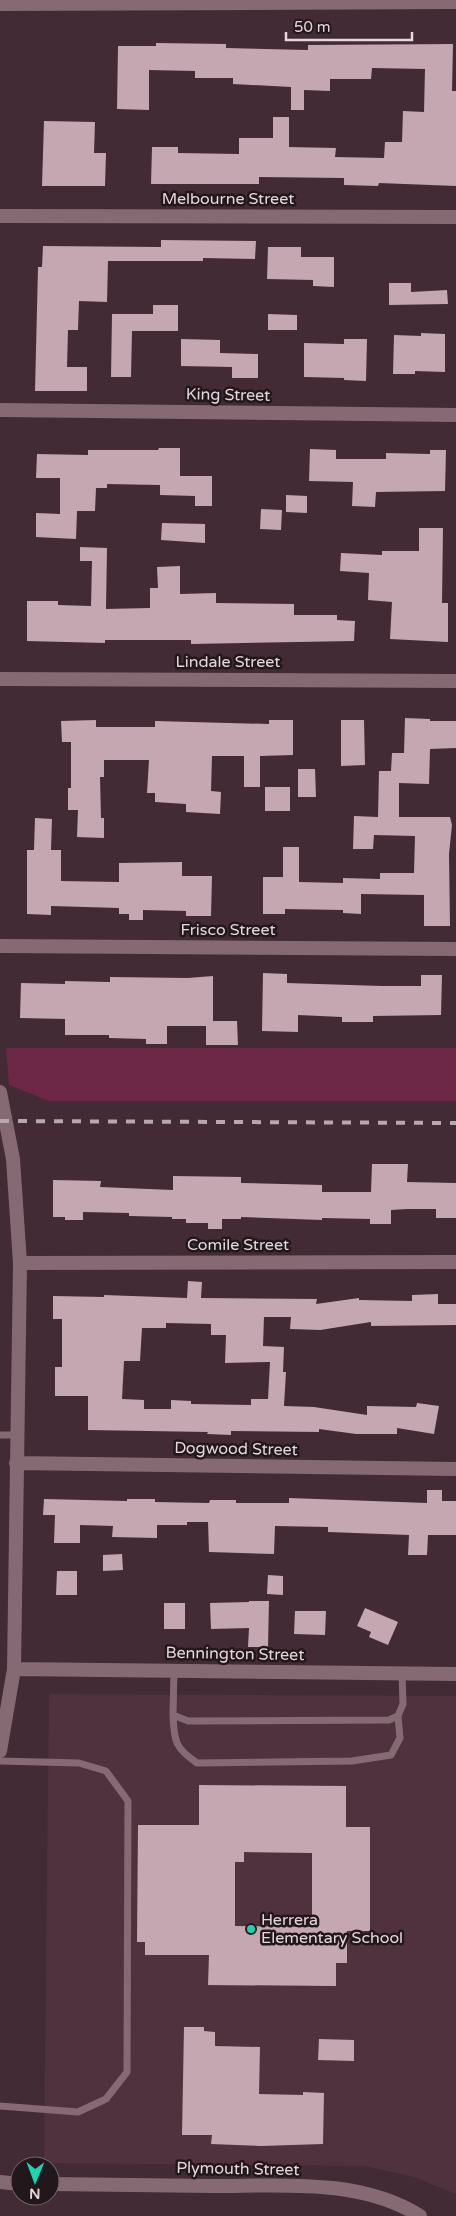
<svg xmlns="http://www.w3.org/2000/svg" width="456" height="2216" font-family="'Varela Round',sans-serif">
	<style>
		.built { fill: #50323e }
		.green { fill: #6d2747 }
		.building { fill: #c4a7b1; fill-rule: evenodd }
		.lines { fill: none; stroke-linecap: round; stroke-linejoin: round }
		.service { stroke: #856a74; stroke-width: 7 }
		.minor { stroke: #856a74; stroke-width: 14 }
		.rail { stroke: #b9a7ae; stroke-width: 4; stroke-dasharray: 9 9; stroke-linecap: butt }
		.poi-dot { fill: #19d5b2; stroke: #22171b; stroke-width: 2 }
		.labels { text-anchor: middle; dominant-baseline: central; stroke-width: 5; stroke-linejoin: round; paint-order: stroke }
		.street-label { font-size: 16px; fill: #e7d7dd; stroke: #22171b }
		.poi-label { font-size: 16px; fill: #e7d7dd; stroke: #22171b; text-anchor: start }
	</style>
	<rect width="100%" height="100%" fill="#422b34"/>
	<!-- built -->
	<path class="built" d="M49,1694L456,1696V2194L414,2177L365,2166L44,2163Z"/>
	<!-- green -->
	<path class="green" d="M6,1048H456V1101H49L9,1085Z"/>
	<!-- building -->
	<path class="building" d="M156,43L226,44V48L308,50V45L453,44L452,91H456V186L379,183L378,186L344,185V178L259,177V184H151L152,147H178V153L239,154V138H273V117H289V147L336,148L335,157L384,158L385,142H402L403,111L424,112L425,69L372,68L371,79H330V91L304,90V110H291V87L233,84V78H195V71L149,70V110L117,109L118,46H156Z
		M44,121L95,122L94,153H106L105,186H42Z
		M161,240L256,241L255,259L203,258V261H108L107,302L79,301L78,330H68L67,367H87V391H35L38,267H42L43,246L161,247Z
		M268,247H301V257H334V287L313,286V280L267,279Z
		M389,283H411V292L447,290L448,304L389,305Z
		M153,305H178V331H132L131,377H111L112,314H153Z
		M268,314L297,315V330H268Z
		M421,333L445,334V372L415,371V374H393L394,335L421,336Z
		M181,339L220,340V353L258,354V378H232V367L181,366Z
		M344,339H367L366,381L344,380V378L304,377V343L344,344Z
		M159,448H180V476H212V506H195V496L160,495V485L107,484V488H96L95,511H77L76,539L36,537V513L60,514V478H36L37,454L88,455V450H158Z
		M310,449L336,450V459H386V453L430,454V450H446L445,491L376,492L375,507L352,506L353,482L309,481Z
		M286,495L307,496V513L286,512Z
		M261,509L282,510L281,530L260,529Z
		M162,523L205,524V543L161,540Z
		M419,528H443L442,603H448V642L390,639L392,602L368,600L369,573L340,571L341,553L382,555V551H419Z
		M80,547L107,548L106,609L150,608V588H158L157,567L180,566V594L216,593V603L294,604V615H337V620L355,621L354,641L191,644V640H105V643L27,641V601H58V605L91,606L92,561H80Z
		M405,718L430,719V721H456V748L430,749L429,784L399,783V817H450L452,825L449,854L450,926H424V895L361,894V914L343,913V910L285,909V914H263V877H283V847H299V882L343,883V878L380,879V873H414L415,836L374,835L373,849H353L354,816L378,817L379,771H391L392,753H404Z
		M96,720V727H155V721L269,724V720H293V755L260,756V787H244V756H212L211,791L221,792L220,814L186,812V804L155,802V793H147L149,760H104V777H100L101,818H104V838L77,837L78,810H68V788H71V742H62L61,721Z
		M341,720H364L365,765L341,766Z
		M298,769H315L316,797H298Z
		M265,787H290V811H265Z
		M35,818L52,819L51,850H61V881L119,882V863L182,862V876H212L211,916H186V911L143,910V920H129V914H119V908L51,906V915L27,914V850H34Z
		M263,973L287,974V983L382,986H421V975H442L441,1015L373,1016V1022H342V1017L298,1015V1032L262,1031Z
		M213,976V1021H237L238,1045H206V1026H167V1044H146V1039L109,1038V1035H65V1019L20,1018L21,983L65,984V981L110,982V977L188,978Z
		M372,1164H408L407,1182L456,1183V1218H436V1209H407L391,1210V1224H370V1219L322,1218V1220L241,1217V1219H222V1229H208V1223H186V1219H172V1217L129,1216V1213L83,1212V1220H65V1217H53V1180L101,1181L100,1187L173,1190V1176L241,1177V1183L322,1185V1192H371Z
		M188,1281L202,1282L201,1298L317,1299L316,1304L359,1298V1300L412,1301V1295L438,1294V1304H456V1325L371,1326V1322L320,1330L290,1329L291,1317H264L263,1346L284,1347L283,1372H286L284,1406L314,1407L367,1415V1406L416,1407L417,1403L439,1406L434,1434L397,1428V1434H356L319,1429V1432L231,1431V1435L207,1434L208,1432L88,1430V1396H55V1367H62V1319H53V1296L104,1297V1295L187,1298ZM166,1323L211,1324V1335H226L225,1363L270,1362L268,1399H251V1405L191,1404V1401L171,1400V1409H144V1400L122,1399L124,1361H140L142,1328H166Z
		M427,1490H442V1501H456V1535H428L427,1555H408L409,1535L328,1532V1527L275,1526L274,1554L209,1552L208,1522H187V1525H157V1538L112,1537L113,1526L80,1525V1543H54L55,1515H43L44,1499L127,1501V1499H155V1502L209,1503L210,1500H236V1503H289V1498L427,1503Z
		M122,1554L123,1570L103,1571V1555Z
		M57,1571H77V1595H56Z
		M268,1575L283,1576V1595L267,1594Z
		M249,1601H269L268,1647H248L249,1628L211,1629L210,1603L249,1602Z
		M164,1603H185V1629H164Z
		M365,1608L398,1622L388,1645L369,1637L371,1632L357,1626Z
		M295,1611H326L325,1635L294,1634Z
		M199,1785L346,1786V1827H370V1931H347V1963H336V1986L208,1985L209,1955H145V1942H137L138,1825H199ZM244,1852L312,1853V1927L235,1926V1862H244Z
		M184,2027H204V2031L215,2032V2046L260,2047L259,2094L303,2095V2092L324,2093L323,2144L261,2146L211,2144L212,2135H182Z
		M319,2039L354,2040V2061L318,2060Z"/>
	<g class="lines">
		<!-- service -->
		<path class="service" d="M0,1435H18
			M174,1671L173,1715L188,1721L389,1720L398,1716L403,1704L402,1673
			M173,1715C174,1741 175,1748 197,1763L352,1761L391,1755L400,1738L398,1716
			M0,1761L79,1763L106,1771L128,1801L127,2072L106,2099L78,2112L0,2106"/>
		<!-- minor -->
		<path class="minor" d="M0,4L456,2
			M0,216L456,217
			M0,410L456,415
			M0,679L456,681
			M0,946L456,949
			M0,1092L13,1159L20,1263L14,1669L0,1751
			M20,1263L456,1262
			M16,1463L456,1469
			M14,1669L456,1674
			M0,2182L20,2184
			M50,2184C104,2185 159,2185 213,2186C281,2186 360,2178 420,2216"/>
		<!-- rail -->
		<path class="rail" d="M0,1121L456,1123"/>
	</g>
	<!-- markers -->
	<circle class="poi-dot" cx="251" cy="1929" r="5"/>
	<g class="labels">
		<!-- street labels -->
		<g class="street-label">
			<text x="228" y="199">Melbourne Street</text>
			<text transform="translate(228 395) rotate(1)">King Street</text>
			<text x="228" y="662">Lindale Street</text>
			<text x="228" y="930">Frisco Street</text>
			<text x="238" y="1245">Comile Street</text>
			<text transform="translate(236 1449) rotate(1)">Dogwood Street</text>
			<text transform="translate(235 1654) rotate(1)">Bennington Street</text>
			<text transform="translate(238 2169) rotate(1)">Plymouth Street</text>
		</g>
		<!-- poi labels -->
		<g class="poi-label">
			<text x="261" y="1920">Herrera<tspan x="261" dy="18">Elementary School</tspan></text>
		</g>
	</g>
	<!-- north arrow -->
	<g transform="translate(35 2181) rotate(181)"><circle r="24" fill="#22171b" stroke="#716469"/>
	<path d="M0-4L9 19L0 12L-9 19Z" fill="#19d5b2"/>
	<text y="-8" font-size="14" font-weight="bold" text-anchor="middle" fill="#e7d7dd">N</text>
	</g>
	<!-- scale -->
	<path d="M286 32v8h126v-8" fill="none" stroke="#e7d7dd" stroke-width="2.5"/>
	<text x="294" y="32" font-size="15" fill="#e7d7dd" stroke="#22171b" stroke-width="4" paint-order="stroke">50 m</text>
</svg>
